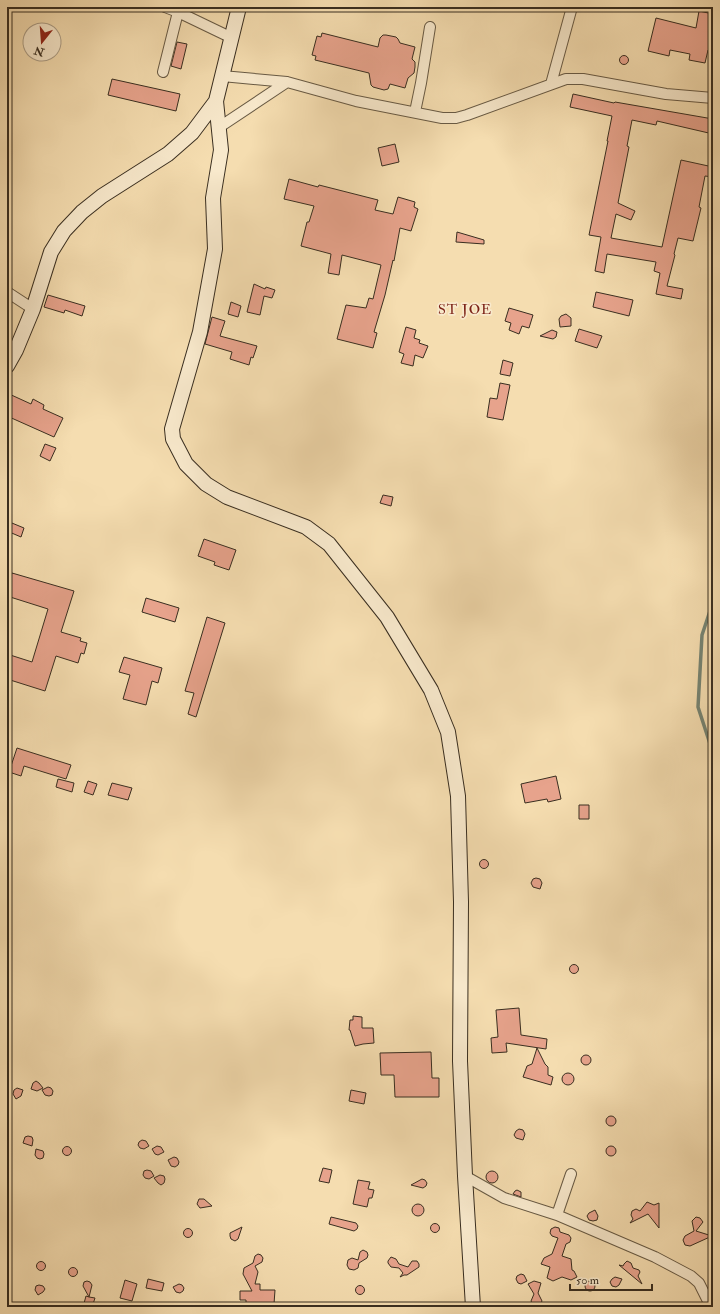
<svg xmlns="http://www.w3.org/2000/svg" width="720" height="1314" font-family="'IM FELL Double Pica',serif">
	<style>
		.lines { fill: none; stroke-linecap: round; stroke-linejoin: round }
		.stream { stroke: #758372; stroke-width: 3.5 }
		.building { fill: #e7a38c; stroke: #392e20 }
		.street-casing { stroke: #685a44; stroke-width: 12 }
		.secondary-casing { stroke: #392e20; stroke-width: 16 }
		.street { stroke: #f8e9cc; stroke-width: 10 }
		.secondary { stroke: #f8e9cc; stroke-width: 14 }
		.labels { text-anchor: middle; dominant-baseline: central; stroke-width: 3.5; stroke-linejoin: round; paint-order: stroke }
		.quarter-label { font-size: 14px; letter-spacing: 1px; fill: #7a1f14; stroke: #f8e9cc }
	</style>
	<rect width="100%" height="100%" fill="#f5ddb0"/>
	<filter id="stains"><feTurbulence type="fractalNoise" baseFrequency=".005" numOctaves="4"/><feColorMatrix values="0 0 0 0 .2 0 0 0 0 .09 0 0 0 0 .02 0 0 0 .5 -.17"/></filter>
	<radialGradient id="worn" r=".72"><stop offset=".6" stop-color="#630" stop-opacity="0"/><stop offset="1" stop-color="#630" stop-opacity=".3"/></radialGradient>
	<g class="lines">
		<!-- stream -->
		<path class="stream" d="M713,602L702,635L698,707L713,753"/>
	</g>
	<!-- building -->
	<path class="building" d="M699,11L713,14V51L708,50L705,63L689,60L690,54L670,50L669,56L648,51L656,18L696,28Z
		M322,33L378,47L380,38L383,35H386L396,37L398,39L400,43L415,47L412,59L415,62V67L414,73L408,78L405,88L390,84L388,89L384,90L373,87L371,85L369,73L315,60L316,56L312,55L317,36L321,37Z
		M177,42L187,44L181,69L171,66Z
		M619.5 60a4.5 4.5 0 1 1 9 0a4.5 4.5 0 1 1-9 0Z
		M112,79L180,94L176,111L108,95Z
		M573,94L614,103L615,102L713,119V134L657,121L656,125L632,120L627,146L629,147L618,203L635,211L631,220L616,214L611,238L662,247L681,160L713,167V177L705,176L699,207L701,208L693,241L678,238L674,254L675,255L667,286L683,289L681,299L656,294L660,273L654,271L656,262L607,254L604,273L595,271L601,237L589,235L608,141H607L612,116L570,107Z
		M395,144L399,162L382,166L378,148Z
		M289,179L318,187L319,185L378,200L375,210L393,214L398,197L415,202L414,207L418,209L411,231L400,228L394,261L393,260L385,295L374,332L377,333L373,348L337,339L346,305L366,308L369,298L373,299L381,265L342,255L339,275L328,273L331,254L301,246L307,222H309L314,206L284,199Z
		M457,232L484,240V244L456,242Z
		M254,284L265,289L266,287L275,290L272,298L264,296L260,315L247,312Z
		M596,292L633,300L629,316L593,307Z
		M48,295L85,306L82,316L65,310L64,313L44,307Z
		M231,302L241,306L238,317L228,314Z
		M509,308L533,315L529,328L522,326L519,334L509,330L511,323L505,321Z
		M566,314L571,318V326L560,327L559,319L561,316Z
		M212,317L225,321L220,336L257,346L253,358L251,357L249,365L230,359L232,352L205,344Z
		M406,327L416,330L414,338L420,340L419,343L428,346L423,358L415,355L413,366L401,363L404,354L399,352Z
		M579,329L602,336L597,348L575,341Z
		M552,330L557,332L556,337L553,339L540,336Z
		M503,360L513,363L510,376L500,374Z
		M500,383L510,385L503,420L487,417L490,398L497,399Z
		M7,393L31,404L33,399L44,405L43,409L63,418L54,437L7,416Z
		M45,444L56,448L50,461L40,456Z
		M383,495L393,497L391,506L380,503Z
		M7,521L24,528L21,537L7,531Z
		M204,539L236,550L229,570L214,565L215,562L198,556Z
		M12,573L74,591L61,632L81,638L80,641L87,643L84,654L81,653L78,663L56,656L45,691L7,679V654L32,662L48,609L7,596V589Z
		M146,598L179,608L175,622L142,612Z
		M207,617L225,623L196,717L188,714L194,693L185,691Z
		M124,657L162,668L158,683L152,681L146,705L123,699L130,675L119,672Z
		M17,748L71,765L66,779L24,766L21,776L9,772Z
		M556,776L561,799L548,802L547,799L525,803L521,784Z
		M58,779L74,783L72,792L56,787Z
		M88,781L97,784L93,795L84,792Z
		M112,783L132,788L128,800L108,795Z
		M579,805H589V819H579Z
		M479.5 864a4.5 4.5 0 1 1 9 0a4.5 4.5 0 1 1-9 0Z
		M536,878L540,879L542,883L540,889L533,887L531,883L533,879Z
		M569.5 969a4.5 4.5 0 1 1 9 0a4.5 4.5 0 1 1-9 0Z
		M519,1008L521,1035L547,1039L546,1049L506,1043L507,1052L492,1053L491,1038L498,1037L496,1010Z
		M353,1016L362,1017V1028H373L374,1043L363,1044L355,1046L350,1030H349L350,1020H353Z
		M537,1048L545,1064L548,1067V1075L553,1077L551,1085L523,1077L527,1066L532,1064Z
		M431,1052L432,1078H439V1097H395L394,1075H381L380,1053Z
		M581 1060a5 5 0 1 1 10 0a5 5 0 1 1-10 0Z
		M562 1079a6 6 0 1 1 12 0a6 6 0 1 1-12 0Z
		M36,1081L39,1083L43,1088L37,1091L31,1089L33,1083Z
		M48,1087L51,1088L53,1091L52,1095L49,1096L45,1095L42,1090Z
		M17,1088L23,1090L21,1096L16,1099L13,1094L14,1090Z
		M351,1090L366,1093L364,1104L349,1101Z
		M606 1121a5 5 0 1 1 10 0a5 5 0 1 1-10 0Z
		M519,1129L523,1130L525,1134L523,1140L516,1138L514,1135L516,1131Z
		M28,1136L32,1137L33,1140L32,1146L23,1143L25,1137Z
		M142,1140L146,1141L149,1146L144,1149L140,1148L138,1145L139,1142Z
		M157,1146L161,1147L164,1152L158,1155L155,1154L152,1149Z
		M606 1151a5 5 0 1 1 10 0a5 5 0 1 1-10 0Z
		M62.5 1151a4.5 4.5 0 1 1 9 0a4.5 4.5 0 1 1-9 0Z
		M36,1149L43,1151L44,1154L43,1158L40,1159L37,1158L35,1155Z
		M174,1157L177,1158L179,1162L178,1165L175,1167L171,1166L168,1160Z
		M323,1168L332,1170L329,1183L319,1181Z
		M147,1170L151,1171L154,1176L149,1179L145,1178L143,1175L144,1171Z
		M486 1177a6 6 0 1 1 12 0a6 6 0 1 1-12 0Z
		M160,1175L164,1176L165,1179L164,1183L161,1185L158,1183L154,1178Z
		M422,1179L425,1180L427,1183L426,1186L423,1188L411,1185Z
		M358,1180L370,1182L368,1189L374,1190L372,1198H369L367,1207L353,1204Z
		M517,1190L521,1192V1197L513,1194L515,1191Z
		M199,1199H204L212,1206L200,1208L197,1204Z
		M647,1202L654,1205L659,1203V1228L648,1214L630,1223L633,1219L631,1215L632,1211L636,1209L640,1211Z
		M412 1210a6 6 0 1 1 12 0a6 6 0 1 1-12 0Z
		M595,1210L598,1216L597,1220L593,1221L589,1220L587,1216L589,1213Z
		M331,1217L356,1223L358,1226L357,1229L354,1231L329,1224Z
		M696,1217L700,1218L703,1222L696,1231L712,1236L690,1246L685,1245L683,1240L685,1236L694,1231L692,1221Z
		M430.5 1228a4.5 4.5 0 1 1 9 0a4.5 4.5 0 1 1-9 0Z
		M242,1227L238,1239L235,1241L231,1239L230,1236V1233Z
		M555,1227L559,1228L560,1232L569,1235L571,1238L570,1242L566,1244L562,1256L571,1259L572,1270L574,1271L577,1277L571,1280L562,1277L553,1281L547,1278L550,1267L541,1264L544,1258L552,1254L558,1238L552,1236L550,1233L551,1229Z
		M183.5 1233a4.5 4.5 0 1 1 9 0a4.5 4.5 0 1 1-9 0Z
		M363,1250L367,1252L368,1255L367,1258L359,1263L358,1268L354,1270L349,1269L347,1265L348,1260L352,1258L358,1260L360,1252Z
		M258,1254L261,1255L263,1258L262,1262L255,1266L258,1272L255,1284H260V1290H275L274,1304L260,1303V1305L258,1303V1307H246V1300H240V1291H252L243,1274L244,1268L253,1263L255,1256Z
		M391,1257L396,1259L399,1264L408,1267L412,1261H417L419,1264V1267L407,1275H404L400,1277L403,1273L399,1268L391,1267L388,1263V1261Z
		M627,1261L631,1263L633,1268L639,1270L640,1272L638,1276L642,1284L619,1265L623,1266L624,1264Z
		M36.5 1266a4.5 4.5 0 1 1 9 0a4.5 4.5 0 1 1-9 0Z
		M68.5 1272a4.5 4.5 0 1 1 9 0a4.5 4.5 0 1 1-9 0Z
		M521,1274L524,1275L527,1281L521,1284L518,1283L516,1279L517,1276Z
		M615,1277L622,1279L619,1285L616,1287L612,1286L610,1282L612,1279Z
		M148,1279L164,1283L162,1291L146,1288Z
		M125,1280L137,1284L132,1301L120,1298Z
		M585 1286a5 5 0 1 1 10 0a5 5 0 1 1-10 0Z
		M87,1281L90,1282L92,1285L89,1297L95,1298L92,1307H83L86,1296L89,1297L83,1286L84,1282Z
		M534,1281L541,1283L538,1293L542,1301L540,1305L537,1306L533,1305L531,1301L534,1294L528,1284Z
		M179,1284L182,1285L184,1288L183,1291L180,1293L176,1292L173,1287Z
		M39,1285L43,1286L45,1289L43,1292L38,1295L35,1290L36,1286Z
		M355.5 1290a4.5 4.5 0 1 1 9 0a4.5 4.5 0 1 1-9 0Z"/>
	<g class="lines">
		<defs>
			<path id="street" d="M165,7L178,12L230,37
				M163,72L178,12
				M222,76L287,82L356,101L442,118H456L467,115L566,79H583L666,94L713,98
				M551,84L572,7
				M415,112L421,83L430,27
				M218,128L287,82
				M7,292L33,309
				M465,1176L504,1198L557,1215L655,1257L691,1276L699,1283L708,1301L713,1303
				M557,1215L571,1174"/>
			<path id="secondary" d="M216,101L221,150L213,198L215,249L200,332L172,429L173,439L186,464L206,484L227,497L306,527L329,544L387,617L431,690L448,732L458,796L461,902L460,1061L465,1176L473,1307
				M7,366L16,350L33,309L51,252L64,231L82,212L102,196L168,154L192,133L216,101L239,7"/>
		</defs>
		<!-- street casing -->
		<use href="#street" class="street-casing"/>
		<!-- secondary casing -->
		<use href="#secondary" class="secondary-casing"/>
		<!-- street -->
		<use href="#street" class="street"/>
		<!-- secondary -->
		<use href="#secondary" class="secondary"/>
	</g>
	<g class="labels">
		<!-- quarter labels -->
		<g class="quarter-label">
			<text x="465" y="309">ST JOE</text>
		</g>
	</g>
	<!-- margin -->
	<rect width="720" height="1314" fill="none" stroke="#f5ddb0" stroke-width="24"/>
	<rect x="8" y="8" width="704" height="1298" fill="none" stroke="#392e20" stroke-width="2"/>
	<rect x="12" y="12" width="696" height="1290" fill="none" stroke="#392e20"/>
	<!-- north arrow -->
	<g transform="translate(42 42) rotate(197)"><circle r="19" fill="#f8e9cc" stroke="#ac9e87"/>
	<path d="M0-3L7 15L0 10L-7 15Z" fill="#8f2418"/>
	<text y="-6" font-size="11" font-weight="bold" text-anchor="middle" fill="#392e20">N</text>
	</g>
	<!-- scale -->
	<path d="M570 1284v6h82v-6" fill="none" stroke="#392e20" stroke-width="2"/>
	<text x="576" y="1284" font-size="12" fill="#392e20" stroke="#f8e9cc" stroke-width="3" paint-order="stroke">50 m</text>
	<rect width="100%" height="100%" filter="url(#stains)"/>
	<rect width="100%" height="100%" fill="url(#worn)"/>
</svg>
